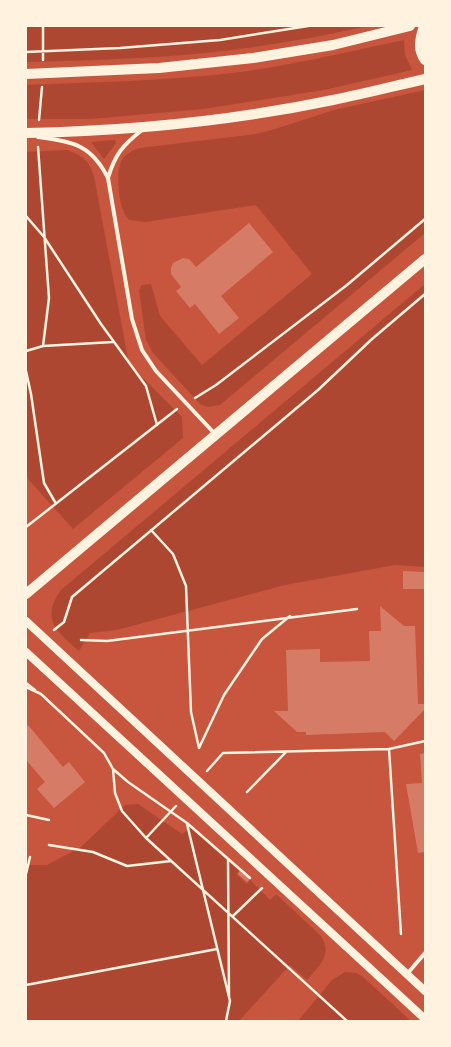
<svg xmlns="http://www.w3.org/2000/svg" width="451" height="1047" font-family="Barlow,sans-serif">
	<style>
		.green { fill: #ae4732 }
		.building { fill: #d67c66 }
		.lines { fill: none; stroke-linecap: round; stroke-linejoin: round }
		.path { stroke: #fff3e0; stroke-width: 2.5 }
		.minor { stroke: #fff3e0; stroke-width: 4 }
		.secondary { stroke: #fff3e0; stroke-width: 8 }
		.primary { stroke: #fff3e0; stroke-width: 10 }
	</style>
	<rect width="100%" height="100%" fill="#c8553d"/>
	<!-- green -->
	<path class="green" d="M26,26H368C293,43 216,54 139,58C101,60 64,61 26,62Z
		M404,40L405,55L412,70L324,90L203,109L91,119H26V85C95,82 163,81 232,73C290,66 347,52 404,40Z
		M425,90V233L220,405L207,407L200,404L153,353L146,340L139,290L142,285L151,284L160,316L202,365L312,274L256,205L145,222L129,220C118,210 115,172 122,160C126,153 133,150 140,148L256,134L275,129L334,110Z
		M115,140L116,143L104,159L91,142Z
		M67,150C82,155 89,160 94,176L129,364L182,417L183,438L73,529L28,479L26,470V152Z
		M425,284V567L395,565L285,585L117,630L90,633L79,651C57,631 40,620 61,590Z
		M138,804L182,834L191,828L239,871L236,874L247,884L250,880L270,900L276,894L321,936C333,955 319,966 307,980L290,965L239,1021H26V865H47L81,847L125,805Z
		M345,972L356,973L362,976L411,1021H298L332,980Z"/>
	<!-- building -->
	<path class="building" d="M249,223L273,252L221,296L239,318L219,334L195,304L190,308L176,291L181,287L171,274V268L173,263L183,258L189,259L196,267Z
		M403,571L425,572V589H403Z
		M380,606L404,626H415L418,704H425V709L394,741L385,732L306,735V732H297L274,711H288L286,650L320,649V662L370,661L369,631H381Z
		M28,725L63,767L69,762L85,782L54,808L37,789L45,782L26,760V727Z
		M425,753V852L418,853L406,784L422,783L420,754Z
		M240,871L250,879L247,882L238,874Z"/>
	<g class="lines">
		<!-- path -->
		<path class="path" d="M43,26V60
			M26,52L120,48L220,40L308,26
			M39,120L42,87
			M38,147L49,298L43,346
			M26,216L44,237L101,324L146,386L157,425
			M26,351L43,346L113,342
			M26,371L31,394L44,483L55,502
			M195,398L216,385L347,285L425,219
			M26,527L177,409
			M151,530L173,554L186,586L191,712L199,748L224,695L262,639L290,616
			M54,630L64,622L72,597L318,390L372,339L425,294
			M81,640L107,641L357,609
			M26,683L35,690
			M26,687L41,694L104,753L113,769L128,782L187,823L250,878
			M389,749L425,741
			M113,769L115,793L122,811L146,838L347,1021
			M207,771L223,753L389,749L401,934
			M247,792L286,752
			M26,815L49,820
			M187,824L230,1001L226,1021
			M146,838L176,806
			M49,845L93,852L127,866L171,861
			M228,859L229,996
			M26,874L30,857
			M233,916L262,888
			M26,985L217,949"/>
		<!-- minor -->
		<path class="minor" d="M38,137C73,142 91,144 108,178L132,319L142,350L156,371L215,434
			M108,178C115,154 123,145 142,130
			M407,974L425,953"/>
		<!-- secondary -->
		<path class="secondary" d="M26,621L425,991
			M26,652L425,1019"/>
		<!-- primary -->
		<path class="primary" d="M424,26C420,38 417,49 425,60
			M26,74L159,68L253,58L333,45L410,26
			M26,133C129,131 232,121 333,100C364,94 394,86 425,79
			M26,594L425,259"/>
	</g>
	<!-- border -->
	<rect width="451" height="1047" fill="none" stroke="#fff3e0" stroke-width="54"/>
</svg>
